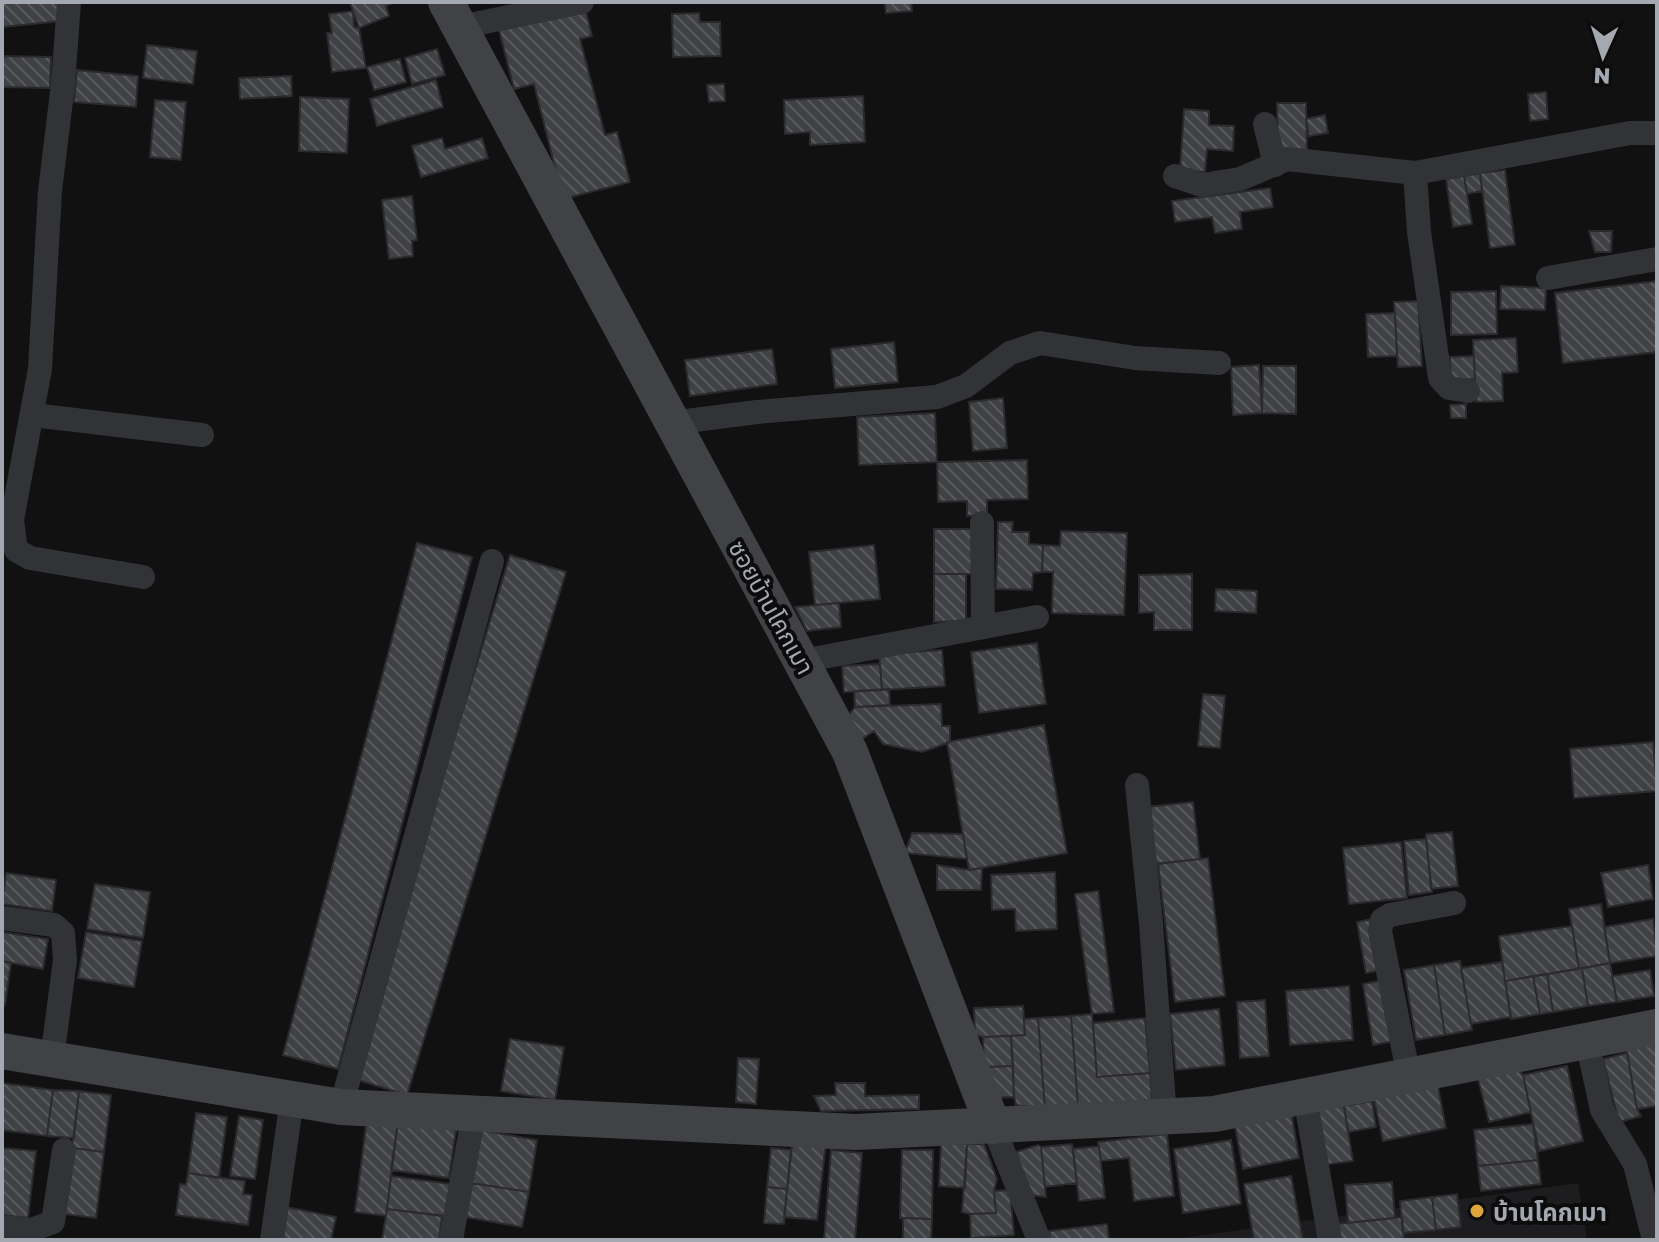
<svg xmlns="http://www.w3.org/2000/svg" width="1659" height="1242" font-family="'Golos Text','Noto Sans Thai',sans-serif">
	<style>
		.built { fill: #1d1d1f }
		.building { fill: url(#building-back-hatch); stroke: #2b2b2e; stroke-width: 2 }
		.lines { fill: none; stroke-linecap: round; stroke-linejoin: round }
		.street { stroke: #323337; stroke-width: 24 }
		.secondary { stroke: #404246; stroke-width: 36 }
		.poi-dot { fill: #dea53d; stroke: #0c0c0d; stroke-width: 3 }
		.labels { text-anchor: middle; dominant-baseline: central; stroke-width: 8; stroke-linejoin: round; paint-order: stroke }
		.street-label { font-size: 24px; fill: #a4a8b1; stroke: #0c0c0d }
		.poi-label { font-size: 24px; font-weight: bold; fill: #a4a8b1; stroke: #0c0c0d; text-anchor: start }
	</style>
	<defs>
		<pattern id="building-back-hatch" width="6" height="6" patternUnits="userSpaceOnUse" patternTransform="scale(2)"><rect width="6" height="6" fill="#404145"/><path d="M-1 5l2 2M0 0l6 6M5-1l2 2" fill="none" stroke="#595a5d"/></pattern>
	</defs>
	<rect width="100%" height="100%" fill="#111112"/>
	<!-- built -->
	<path class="built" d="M1578,1183L1587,1240H1168Z"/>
	<!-- building -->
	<path class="building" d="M2,2H60L62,21L2,27Z
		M350,2H395L386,6L389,16L359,28Z
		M885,2H911L912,11L886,13Z
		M585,8L592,36L580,39L605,135L617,132L630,182L563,199L534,84L514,89L499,30Z
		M353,11L354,27L359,28L366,68L332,72L327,33H332L329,14Z
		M699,13L700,22H720L721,56L673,57L672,14Z
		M147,45L197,51L193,84L143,78Z
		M437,49L445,75L412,84L405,58Z
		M2,56L51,57L50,88L2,87Z
		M400,59L406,82L374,90L367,67Z
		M77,70L138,76L136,107L74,102Z
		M291,76L292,96L240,99L239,78Z
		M436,80L443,107L377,126L370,99Z
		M724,84L725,101L709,102L707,85Z
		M1546,92L1548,119L1530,121L1528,94Z
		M863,96L865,142L810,145V132L785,134L784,100Z
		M300,97L349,99L347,153L299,151Z
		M155,100L186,102L181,160L150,157Z
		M1277,103H1306L1307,153L1278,154Z
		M1184,109L1209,111V125L1234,126L1233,151L1207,149L1205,172L1180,171Z
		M1325,115L1328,133L1309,136L1306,119Z
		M442,138L445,149L482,138L488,158L421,177L412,146Z
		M1505,170L1515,245L1490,248L1480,173Z
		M1480,173L1482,191L1467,194L1464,176Z
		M1464,176L1472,224L1453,227L1446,179Z
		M1270,188L1273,207L1240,212L1242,229L1215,233L1212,217L1175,222L1172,201Z
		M412,196L417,240L412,241L413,256L389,259L382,200Z
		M1589,231H1612L1611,252H1595Z
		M1657,281V352L1563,363L1555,293Z
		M1501,286L1546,288L1545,310L1500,309Z
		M1496,291L1497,334L1451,335V292Z
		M1418,301L1422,366L1398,367L1394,302Z
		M1395,313L1397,356L1368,357L1366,314Z
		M1516,338L1518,372L1502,373L1503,401L1476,402L1473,340Z
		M894,342L898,382L835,388L831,349Z
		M772,349L777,384L690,396L685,360Z
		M1474,356L1475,379L1451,380L1450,357Z
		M1259,365L1262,413L1233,415L1231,367Z
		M1263,366H1296V414L1262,413Z
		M1003,398L1007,448L973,451L969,402Z
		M1466,404V418H1451L1450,405Z
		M935,413L937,462L859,465L857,417Z
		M1027,460L1028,499L987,500V515L967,516V501L938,502L937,462Z
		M998,522H1013L1012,532H1029V544L1043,545L1042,572L1033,573L1032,590L996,589Z
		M934,529H975V574H934Z
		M1061,531L1127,533L1124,615L1052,613L1053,572H1042L1043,545L1060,546Z
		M417,543L472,557L338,1069L283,1055Z
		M874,545L880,599L815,605L809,552Z
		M510,555L566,572L407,1095L351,1078Z
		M934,574H966V621L934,622Z
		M1192,574V630H1154V612L1139,613V575Z
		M1216,589L1257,591L1256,613L1215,611Z
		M839,603L841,627L807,631L795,607Z
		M1037,643L1046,704L979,713L971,652Z
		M942,650L945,686L882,690L879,654Z
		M880,664L882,690L844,692L842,666Z
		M889,689L890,705L855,707L854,691Z
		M1203,694L1225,696L1220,748L1198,746Z
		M941,704L942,726H950V742L922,752L883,744L874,731L853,745L845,720L855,707Z
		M1044,725L1067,853L969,870L947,742Z
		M1653,742L1657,791L1574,798L1570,749Z
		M1193,802L1200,859L1153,864L1146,807Z
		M1452,832L1458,886L1431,889L1426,834Z
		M912,833L963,834L967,859L905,853Z
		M1426,839L1432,892L1409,895L1404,841Z
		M1401,842L1407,898L1349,904L1343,848Z
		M1208,858L1225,996L1175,1002L1158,864Z
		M937,865L969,870L982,868L981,890H937Z
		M1648,865L1653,899L1608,907L1601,873Z
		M1055,872L1057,929L1016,931L1015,909L992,910L991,875Z
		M6,873L56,880L52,911L2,904Z
		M95,884L150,892L143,938L87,929Z
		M1098,891L1114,1012L1092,1014L1075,894Z
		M1601,904L1610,963L1579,969L1569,909Z
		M1372,919L1381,970L1366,973L1357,922Z
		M1653,919L1657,956L1610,963L1604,927Z
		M1572,926L1579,969L1505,981L1499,936Z
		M2,932L48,939L43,969L2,961Z
		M86,932L142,941L134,987L78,978Z
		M2,961L11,963L5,1005L2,1004Z
		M1460,961L1472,1030L1445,1035L1434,965Z
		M1502,962L1511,1017L1471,1024L1461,968Z
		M1610,963L1617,1002L1588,1006L1582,968Z
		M1434,965L1445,1035L1416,1040L1404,970Z
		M1582,968L1588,1006L1553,1012L1547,974Z
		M1650,970L1654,996L1617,1002L1612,976Z
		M1547,974L1553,1012L1540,1014L1533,976Z
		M1533,976L1540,1014L1511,1019L1505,981Z
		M1385,980L1395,1041L1373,1045L1363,984Z
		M1349,986L1353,1040L1290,1045L1286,991Z
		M1265,1000L1269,1056L1240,1058L1237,1002Z
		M1023,1006L1025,1035L983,1037L975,1035L974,1008Z
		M1219,1009L1225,1065L1176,1070L1170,1014Z
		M1092,1014L1097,1077L1150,1073L1152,1100L1078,1106L1071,1016Z
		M1071,1016L1078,1106L1045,1109L1038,1018Z
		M1038,1018L1045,1109L1016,1105L1014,1097L1011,1036L1025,1035L1024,1019Z
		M1145,1018L1150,1073L1097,1077L1093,1023Z
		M1011,1036L1013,1066L984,1067L983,1037Z
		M510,1039L564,1047L555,1100L501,1091Z
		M1657,1041V1106L1637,1109L1626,1046Z
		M1627,1053L1637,1109L1641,1116L1619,1122L1603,1059Z
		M738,1058L759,1059L756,1104L736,1102Z
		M1013,1066L1014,1097L986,1098L984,1067Z
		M1567,1066L1583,1141L1539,1151L1523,1075Z
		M1518,1069L1523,1075L1531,1112L1489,1122L1478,1079Z
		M1437,1082L1446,1128L1383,1141L1373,1095Z
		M2,1083L53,1090L47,1136L2,1130Z
		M835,1083H865V1096L919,1095V1109L821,1111L814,1096L836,1095Z
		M53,1090L79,1091L74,1138L47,1136Z
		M79,1091L111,1095L104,1152L72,1148Z
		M1372,1101L1376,1127L1348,1132L1344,1106Z
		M1344,1106L1353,1161L1323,1165L1314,1110Z
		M1291,1111L1299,1158L1243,1169L1234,1121Z
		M196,1113L227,1117L219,1178L188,1173Z
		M239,1116L263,1120L255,1179L230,1176Z
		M367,1118L398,1122L386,1216L355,1212Z
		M398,1122L456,1130L449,1178L391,1170Z
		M1533,1124L1538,1160L1478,1166L1474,1130Z
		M479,1130L537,1140L529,1192L471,1183Z
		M1167,1134L1174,1196L1134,1201L1129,1158L1101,1161L1098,1142Z
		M793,1138L826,1142L817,1220L784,1217Z
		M1231,1140L1241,1204L1183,1213L1174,1149Z
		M941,1143L967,1144L965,1188L939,1186Z
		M967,1144H984L997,1179L994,1191L996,1213L970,1214L962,1212Z
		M1072,1144L1077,1183L1045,1187L1041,1147Z
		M1038,1145L1041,1147L1046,1197L1030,1195L1016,1152Z
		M1099,1146L1105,1198L1079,1201L1073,1149Z
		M2,1148L36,1151L28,1218L2,1215Z
		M72,1148L104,1152L96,1218L64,1214Z
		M771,1148L791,1150L787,1189L767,1187Z
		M831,1150L862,1153L855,1240H824Z
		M902,1150H933L932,1219L900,1218Z
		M1538,1160L1541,1184L1481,1191L1478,1166Z
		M188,1173L245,1181L243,1194L252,1195L248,1225L176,1215L180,1184L186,1185Z
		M391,1176L451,1184L446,1216L387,1209Z
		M1291,1176L1303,1240H1254L1244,1184Z
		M1392,1182L1395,1218L1348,1223L1345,1185Z
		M471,1183L529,1192L522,1227L465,1217Z
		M767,1187L787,1189L784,1224L764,1223Z
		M1010,1190L1014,1235L971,1238L970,1214L996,1213L994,1191Z
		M1457,1194L1461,1227L1436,1230L1432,1197Z
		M1432,1197L1436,1230L1403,1233L1400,1201Z
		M286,1207L336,1217L331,1240H280Z
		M387,1209L442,1216L439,1240H382Z
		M1402,1217L1404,1240H1339L1337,1224Z
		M903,1218L932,1219L931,1240H903Z
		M1107,1224L1109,1240H1050L1049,1231Z"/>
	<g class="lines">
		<!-- street -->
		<path class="street" d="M69,2L63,84L50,191L40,369L12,520L16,550L30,558L143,577
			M460,27L582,2
			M1265,124L1275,165
			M1415,173L1419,232L1440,378L1449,388L1468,391
			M1175,176L1202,185L1240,179L1287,159L1415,173L1630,133H1657
			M1548,278L1657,259
			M33,415L202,435
			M671,423L757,412L937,397L966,386L1010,353L1040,343L1135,358L1219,363
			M982,523L983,627
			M802,661L1037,617
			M1137,785L1151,923L1165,1117
			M2,918L54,925L63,933L65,960L52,1059
			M1587,1041L1602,1110L1635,1164L1654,1240
			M1409,1077L1380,931L1382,920L1390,915L1454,903
			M1305,1097L1330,1240
			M341,1107L492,561
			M993,1126L1039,1240
			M2,1227L31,1230L53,1222L64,1150
			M272,1240L292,1099
			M451,1240L474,1113"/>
		<!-- secondary -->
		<path class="secondary" d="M446,2L850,752L993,1126
			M2,1051L341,1107L856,1132L1214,1114L1657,1027"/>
	</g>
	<!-- markers -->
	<circle class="poi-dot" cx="1477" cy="1211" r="8"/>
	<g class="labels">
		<!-- street labels -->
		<g class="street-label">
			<text transform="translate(772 607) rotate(61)">ซอยบ้านโคกเมา</text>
		</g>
		<!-- poi labels -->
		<g class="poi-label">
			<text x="1493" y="1211">บ้านโคกเมา</text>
		</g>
	</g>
	<!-- border -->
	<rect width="1659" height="1242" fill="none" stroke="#a4a8b1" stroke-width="8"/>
	<!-- north arrow -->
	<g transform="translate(1603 56) rotate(183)" stroke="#0c0c0d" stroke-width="6" paint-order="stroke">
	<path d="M0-6L14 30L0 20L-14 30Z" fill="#a4a8b1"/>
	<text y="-12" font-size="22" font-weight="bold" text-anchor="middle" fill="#a4a8b1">N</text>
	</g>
</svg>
